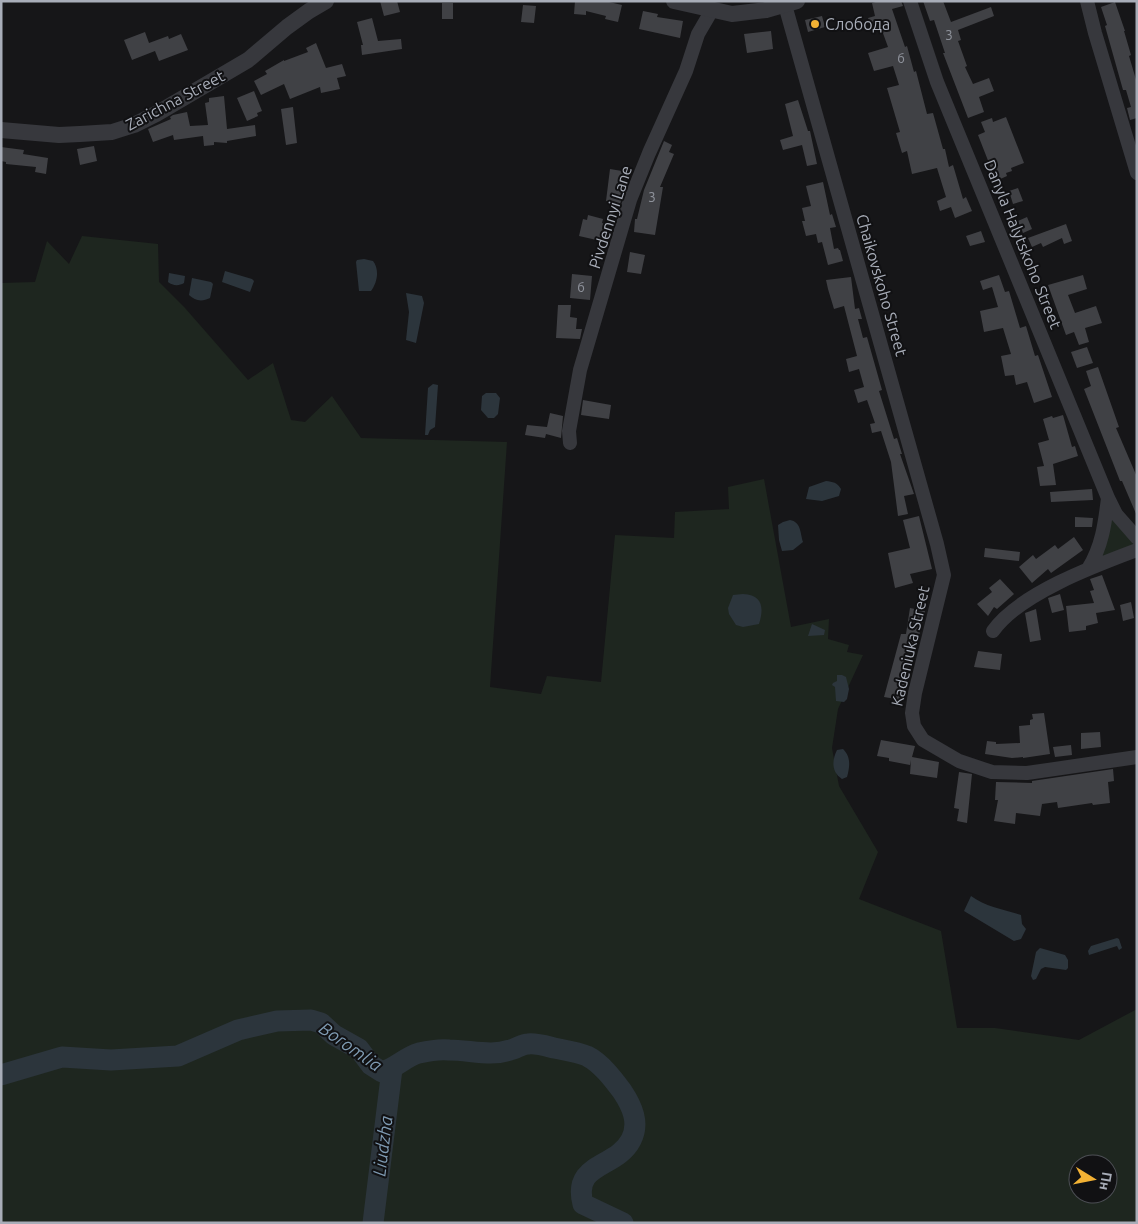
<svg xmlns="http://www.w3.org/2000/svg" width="1138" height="1224" font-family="Ubuntu,sans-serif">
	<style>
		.green { fill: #1e261f; fill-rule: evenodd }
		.water { fill: #2c353c }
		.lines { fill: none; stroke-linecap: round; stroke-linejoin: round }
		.river { stroke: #2c353c; stroke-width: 21 }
		.building { fill: #404145 }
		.minor { stroke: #37383d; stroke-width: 14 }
		.tertiary { stroke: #37383d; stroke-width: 16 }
		.poi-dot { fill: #f2b134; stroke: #111113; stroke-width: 2 }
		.labels { text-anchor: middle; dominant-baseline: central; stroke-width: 4; stroke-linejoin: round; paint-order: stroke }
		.number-label { font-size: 14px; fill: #8e929b }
		.poi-label { font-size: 16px; fill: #a8adb8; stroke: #111113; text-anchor: start }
		.street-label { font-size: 16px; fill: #a8adb8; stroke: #111113 }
		.water-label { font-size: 18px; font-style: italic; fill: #7f9bb3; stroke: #111113 }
	</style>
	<rect width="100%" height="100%" fill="#161618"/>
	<!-- green -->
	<path class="green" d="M82,236L158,244L159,282L185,308L248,380L273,363L291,420L305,422L332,396L361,438L507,442L490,687L541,694L547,676L601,682L615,535L674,538L675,512L729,509L728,487L764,479L791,627L829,619L828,639L849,645L847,652L863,655L838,709L832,748L839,786L878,852L859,899L941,931L957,1028H995L1079,1040L1137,1009V1223H1V283L35,282L47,241L69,264ZM1078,1164H1108V1194H1078Z
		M1108,498L1129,529L1137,550L1091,563Z"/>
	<!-- water -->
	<path class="water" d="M364,259L373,261C380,270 377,283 371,291H359L356,262L357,260Z
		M225,271L252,279L254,281L250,292L222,282Z
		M169,273L185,276L184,283C179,286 173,286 168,282Z
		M192,278L211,282L213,284L210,298C202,302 195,301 189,295Z
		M406,293L422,296L424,303L416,343L406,340L409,312Z
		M433,384L438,385L435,427L430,430L428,435H425L428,388Z
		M486,393H496L500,398L498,414L494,418H488L481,410L482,396Z
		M826,481C833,482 837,482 841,489L839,496L822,501L806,499L809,487Z
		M790,520C801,522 800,532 803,542L793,550L782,551L779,540L778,525L783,522Z
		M743,594C763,595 764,608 759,624L743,627L736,625L729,614L728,608L733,595Z
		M812,624L825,630L824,635L808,636Z
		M837,675H842L846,677L849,689L847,699L844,702L836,701L835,687L832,685L833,683L837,681Z
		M843,749C851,757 850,766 847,777L842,779C831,772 832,760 837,750Z
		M971,896C986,907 1003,909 1021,915L1022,924L1026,929L1021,939L1014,941L964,911Z
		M1117,938L1119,939L1122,948L1119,950L1117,946L1089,955L1088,951L1091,946Z
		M1040,948L1065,955L1068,960V968L1066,970L1045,967L1041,969L1036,979L1033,980L1031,976L1036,952Z"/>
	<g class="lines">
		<!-- river -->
		<path class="river" d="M1,1075L62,1057L111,1060L178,1056L238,1030L277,1021L311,1020L321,1023L334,1035L359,1049L371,1065L382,1072C396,1068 405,1057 419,1053C428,1051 440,1049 449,1050C463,1050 477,1053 491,1053C497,1053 504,1052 510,1050C516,1049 522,1044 528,1044C536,1043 546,1046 554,1048C564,1050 578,1052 587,1056C601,1063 613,1079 622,1091C632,1106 640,1123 631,1140C616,1169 572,1162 583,1204L623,1223
			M373,1223L392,1069"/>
	</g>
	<!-- building -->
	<path class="building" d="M380,1H397L400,12L384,16Z
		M575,1H605L622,5L618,22L605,19L606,16L586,11V15L574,14Z
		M879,1H901L903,6L892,9L905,47L907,46L914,72L916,71L927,114L933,113L943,149H945L949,167L953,165L963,199L966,197L972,211L955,218L951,207L940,211L937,201L946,197L937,168L912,174L907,151L902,153L896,133L900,132L887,88L899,85L893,66L874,71L868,53L888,47L880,25L871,27L868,18L875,16L872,3Z
		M923,1H943L951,22L991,7L994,16L958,30L961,40L958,41L967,66L965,67L973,84L989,78L994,91L979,97L984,112L968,118L943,53H945L934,20L930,21Z
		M1115,2L1125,31H1124L1131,55L1129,56L1137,83V118L1130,120L1127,108L1131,107L1126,90H1123L1105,26L1107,25L1101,7Z
		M442,3H453V19H442Z
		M523,5L536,6L534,23L521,22Z
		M643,11L658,14L657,17L683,21L680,38L639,29Z
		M822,16L825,27L808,32L805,20Z
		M372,18L378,41L401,39L402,49L362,55L361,45H363L357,22Z
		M771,31L773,49L747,53L744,34Z
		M145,32L149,43L168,36L169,39L181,34L188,50L159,61L155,51L132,60L124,40Z
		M316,43L326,68L342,64L346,76L337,78L340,89L321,93L320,87L290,99L284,84L261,95L254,81L267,74L265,71L284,60V61L308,52L306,48Z
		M254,91L262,111L257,113L258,116L247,121L237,98Z
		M224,96L227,129L255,125L256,136L227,141V143L214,142V145L204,146L203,136L174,140L173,135L153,142L148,129L171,119L170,117L173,115L187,112L190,126L208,125L205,103L209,102V98Z
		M798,100L808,131H810L817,164L807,166L802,145L783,150L780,140L793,136L785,104Z
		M293,107L297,143L286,145L281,109Z
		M1006,117L1024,163L1011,168L1012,171L1006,173L1007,176L996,181L978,135L985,132L981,122L992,118L993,122Z
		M664,141L672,145L669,152L674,154L660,187H663L655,235L634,232L635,219H637L644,190Z
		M94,146L97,161L80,165L77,149Z
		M1,147L24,150L23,154L48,158L46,174L35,172L36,167L6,164V162L1,161Z
		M610,169L628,172L625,188L620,204L606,201Z
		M823,182L830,215L832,214L836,227L830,228L834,249L838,248L839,250H840L843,261L828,265L822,242L818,243L816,234L806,236L802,221H805L802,208L811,206L806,186Z
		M1018,188L1023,201L1013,204L1009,191Z
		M588,215L603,219L602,223L605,224L601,241L579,236L583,219L587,220Z
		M1027,217L1032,229L1023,233L1018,221Z
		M1066,224L1072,241L1064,244L1062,238L1043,247L1041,243L1032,247L1028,238Z
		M981,231L985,242L970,246L966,236Z
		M630,252L645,255L641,274L627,272Z
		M572,274L592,276L590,300L570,298Z
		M999,275L1005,292L1009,291L1020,328L1026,326L1035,356L1038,355L1052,397L1034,403L1027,382L1016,385L1014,375L1005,376L1001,356L1011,354L1003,328L984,332L980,311L998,307L992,287L983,290L980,281Z
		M1083,275L1087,289L1068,295L1075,313L1096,306L1102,323L1085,328L1089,342L1079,345L1074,332L1066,335L1048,285Z
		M851,277L855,309L859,308L862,319H858L863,338L867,337L882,390L879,391L894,439L897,438L902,454H900L914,494L904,496L908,514L898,516L891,462L881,431L872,433L870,424L875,423L867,400L858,403L854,390L864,387L859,369L849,372L846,359L857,356L844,306L834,309L828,289L826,280Z
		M558,305H571L570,317L577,318L576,329H582L580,339L556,338Z
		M1087,347L1093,363L1077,368L1071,352Z
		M1098,367L1119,427L1116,428L1137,477V516L1122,481H1120L1084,389L1091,386L1086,371Z
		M583,400L611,405L609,419L581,415Z
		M550,413L563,416L561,438L546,434L545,438L525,435L527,425L547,427Z
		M1063,415L1072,447L1075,446L1078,456L1053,464L1056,485L1040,486L1037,467L1044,466L1038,443L1049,440L1043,419L1052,416L1053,418Z
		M1092,489L1093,500L1051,502L1050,492Z
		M919,516L932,569L910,574L913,583L895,588L888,553L910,548L903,520Z
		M1075,517L1093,518L1092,527H1075Z
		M1074,537L1083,550L1051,573L1048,569L1032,583L1019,567L1033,555L1036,559L1055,545L1058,549Z
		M985,548L1020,552L1019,561L984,557Z
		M1102,575L1115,610L1096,613L1098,623L1086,626V630L1069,632L1066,606L1094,603L1090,591L1094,590L1090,579Z
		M1000,579L1014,594L997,609L994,607L988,616L977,604L992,592L989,588Z
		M1060,594L1064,610L1052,613L1048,598Z
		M1131,602L1134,618L1123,621L1120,605Z
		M910,608L925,611L909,678L902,700L884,697L901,634H906Z
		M1036,609L1041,640L1030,642L1025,613Z
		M978,651L1002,654L1000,670L974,667Z
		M1044,713L1050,754L1023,758V757L1012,758L985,754L987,741L996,742V744L1020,743L1019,726L1030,725V720L1033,719L1032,714Z
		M1100,732L1101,747L1081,749V733Z
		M881,740L915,746L912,757L939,762L937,778L910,774L911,760L910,765L889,761V758L877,756Z
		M1071,745L1072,755L1055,757L1053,747Z
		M1113,769L1114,781L1108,782L1110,803L1093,805L1092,803L1058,808L1057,802L1042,804L1040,816L1016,813L1015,824L994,821L998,800H995L996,782L1032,783V781Z
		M959,772L972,774L967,823L957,821L959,809L954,808Z"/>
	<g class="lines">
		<!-- minor -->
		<path class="minor" d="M910,1L937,82L1108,498L1116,514L1137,538
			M1087,1L1095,33L1137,173
			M785,5L937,544L944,575L915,693L912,713L914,726L923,740L959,761L992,772L1027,773L1137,757
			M570,443L569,431L580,370L630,200L649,153L686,71L698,34L712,10
			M1088,569C1102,547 1105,523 1108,498
			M993,631C1019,594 1094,566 1137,550"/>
		<!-- tertiary -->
		<path class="tertiary" d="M674,1L732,14L766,10L797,1
			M1,130L59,135L80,134L112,132L134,125L156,114L248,60L287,27L309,11L326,1"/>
	</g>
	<!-- markers -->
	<circle class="poi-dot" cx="815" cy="24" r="5"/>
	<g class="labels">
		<!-- number labels -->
		<g class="number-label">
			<text x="949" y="35">3</text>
			<text x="901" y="58">6</text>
			<text x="652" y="197">3</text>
			<text x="581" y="287">6</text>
		</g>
		<!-- poi labels -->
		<g class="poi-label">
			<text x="825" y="24">Слобода</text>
		</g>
		<!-- street labels -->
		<g class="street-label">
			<text transform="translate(175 100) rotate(-28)">Zarichna Street</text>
			<text transform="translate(610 217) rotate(-72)">Pivdennyi Lane</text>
			<text transform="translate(1023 244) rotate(68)">Danylа Halytskoho Street</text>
			<text transform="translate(882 285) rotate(74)">Chaikovskoho Street</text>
			<text transform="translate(910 646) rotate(-77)">Kadeniuka Street</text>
		</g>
		<!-- water labels -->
		<g class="water-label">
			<text transform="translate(351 1046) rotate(35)">Boromlia</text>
			<text transform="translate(382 1146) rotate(-83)">Liudzha</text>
		</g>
	</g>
	<!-- border -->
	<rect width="1138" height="1224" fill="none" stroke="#a8adb8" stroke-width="5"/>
	<!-- north arrow -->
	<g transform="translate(1093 1179) rotate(100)"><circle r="24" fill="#111113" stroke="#4d4f55"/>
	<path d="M0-4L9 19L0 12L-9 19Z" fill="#f2b134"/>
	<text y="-8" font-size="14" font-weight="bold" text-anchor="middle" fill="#a8adb8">Пн</text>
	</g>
</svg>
